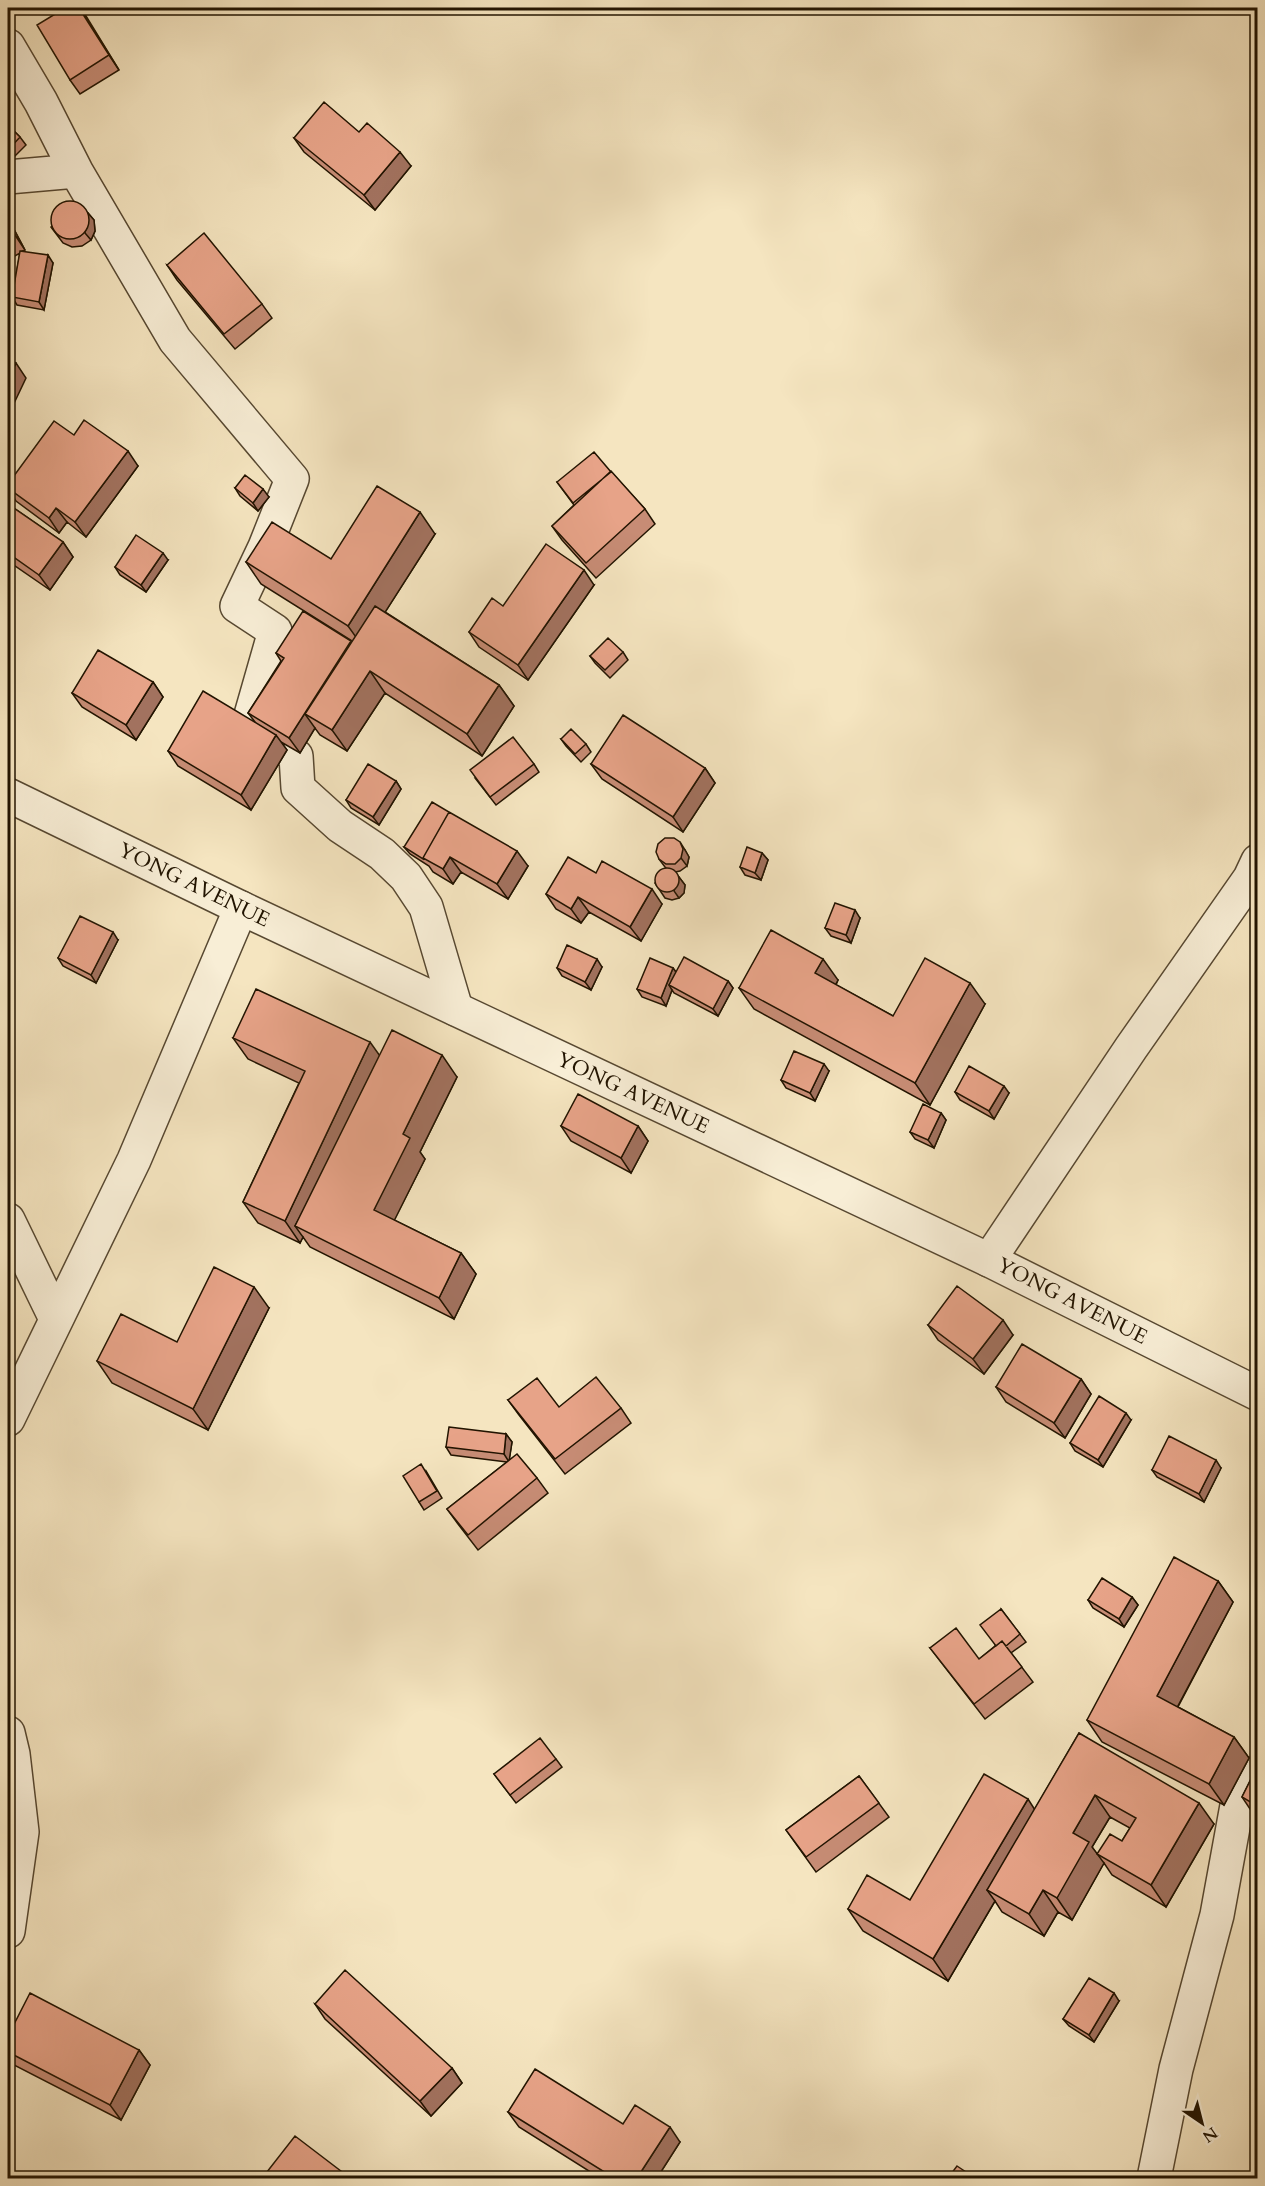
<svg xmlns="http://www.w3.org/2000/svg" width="1265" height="2186" font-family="Cardo,serif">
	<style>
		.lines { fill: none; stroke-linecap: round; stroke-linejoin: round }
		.minor-casing { stroke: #574831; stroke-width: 36 }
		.tertiary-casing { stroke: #574831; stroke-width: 36 }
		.minor { stroke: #f8eed6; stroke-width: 33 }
		.tertiary { stroke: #f8eed6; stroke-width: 33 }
		.wall { fill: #c78c75; stroke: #221401; stroke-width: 1.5; fill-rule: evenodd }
		.shaded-wall { fill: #a2725f; stroke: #221401; stroke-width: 1.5 }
		.building { fill: #e7a388; stroke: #221401; stroke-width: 1.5 }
		.labels { text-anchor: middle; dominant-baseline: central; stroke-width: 4.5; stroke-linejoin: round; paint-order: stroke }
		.street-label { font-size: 21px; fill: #221401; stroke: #f8eed6 }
	</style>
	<rect width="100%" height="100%" fill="#f5e5c0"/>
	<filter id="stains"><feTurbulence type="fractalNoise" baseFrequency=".00333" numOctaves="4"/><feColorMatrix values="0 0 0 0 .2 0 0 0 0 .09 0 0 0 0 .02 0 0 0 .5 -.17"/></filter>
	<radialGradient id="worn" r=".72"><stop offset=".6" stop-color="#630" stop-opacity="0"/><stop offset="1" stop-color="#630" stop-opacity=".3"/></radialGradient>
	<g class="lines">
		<defs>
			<path id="minor" d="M8,46L41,102L76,171L175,340L292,479L265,547L237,606L275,631L249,722L296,756L298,788L340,826L382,854L406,877L426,907L456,1009
				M8,177L76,171
				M8,1220L56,1319
				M989,1260L1131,1048L1250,878L1258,861
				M8,1419L134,1160L241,908
				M8,1733L13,1754L22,1832L8,1931
				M1154,2178L1176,2069L1217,1915L1238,1800L1258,1772"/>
			<path id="tertiary" d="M8,795L241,908L989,1260L1258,1394"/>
		</defs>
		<!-- minor casing -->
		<use href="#minor" class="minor-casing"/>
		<!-- tertiary casing -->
		<use href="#tertiary" class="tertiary-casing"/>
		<!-- minor -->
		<use href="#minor" class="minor"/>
		<!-- tertiary -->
		<use href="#tertiary" class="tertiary"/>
	</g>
	<!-- wall -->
	<path class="wall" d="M80,8L119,70L80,94L70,80Z
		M8,125L20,137L26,145L8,163Z
		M294,138L411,166L375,210L304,152Z
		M88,213L94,220L95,231L91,240L82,246L72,247L63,243L51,227Z
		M8,218L25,250L22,251L53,263L44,310L17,305L12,297L20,253L8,260Z
		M167,265L262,304L272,318L235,349L177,280Z
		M74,435L138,466L86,537L67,522L59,533L16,501L8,489V484Z
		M611,472L645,509L655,524L596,578L562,540L552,526L574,505L557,482Z
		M235,488L269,497L258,511L240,496Z
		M8,504L63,542L73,557L50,590L8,561Z
		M435,534L385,612L499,685L514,706L482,756L385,693L347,751L320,735L315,728L300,753L281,742L287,750L251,810L178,766L168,751L255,722L248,713L281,661L276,653L352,642V641L261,584L246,562L331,559Z
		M168,560L146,592L120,575L115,567Z
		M594,585L528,680L479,647L469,632L503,606Z
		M623,652L628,660L610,678L595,663L590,656Z
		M153,682L163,697L136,740L82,707L72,693Z
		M561,739L586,744L591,752L581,762L566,746Z
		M534,764L539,772L496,805L475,778Z
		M591,764L705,768L715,783L683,832L602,779Z
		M396,781L401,789L379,825L351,808L346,800Z
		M404,847L528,866L508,899L461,872L453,884L433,872L429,866L410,854Z
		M685,850L689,857L687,866L680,871L675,872L685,885L684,893L679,898L672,900L665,898L655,883L667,869L665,867L659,859Z
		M762,853L768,860L761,880L745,875L740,867Z
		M596,873L662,904L641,941L589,912L581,923L556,909L546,894Z
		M860,918L851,943L831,936L825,928Z
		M118,940L96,983L63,966L58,958Z
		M602,967L591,990L562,976L557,968Z
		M673,968L676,972L728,981L733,988L718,1016L674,993L672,990L666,1006L642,997L637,989Z
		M838,980L836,985L893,1016L985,1004L930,1105L754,1009L739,988Z
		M233,1038L380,1056L457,1077L420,1152L425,1159L394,1220L461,1253L476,1274L454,1319L310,1247L303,1237L300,1243L258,1223L243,1202L299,1083L248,1059Z
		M829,1071L815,1101L786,1088L781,1080Z
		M955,1092L1009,1093L994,1119L960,1100Z
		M941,1113L946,1120L934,1148L915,1139L910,1132Z
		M561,1126H638L648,1141L631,1173L571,1141Z
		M269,1308L208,1430L112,1383L97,1361L177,1342Z
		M928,1325L1013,1335L984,1374L938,1340Z
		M1081,1379L1091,1394L1065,1438L1006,1402L996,1387Z
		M508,1400L559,1407L621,1408L631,1423L565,1474L519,1415Z
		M1131,1420L1103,1467L1075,1451L1070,1443Z
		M506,1434L512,1442L509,1460L537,1478L548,1493L478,1550L458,1524L447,1509L507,1462L451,1455L446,1447Z
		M1221,1468L1204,1502L1157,1477L1152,1470Z
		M426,1471L442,1498L424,1510L419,1502Z
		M1218,1581L1233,1602L1178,1707L1234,1737L1249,1758L1224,1805L1102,1742L1087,1720Z
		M1132,1597L1138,1605L1124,1627L1093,1608L1088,1600Z
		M1001,1609L1026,1642L1011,1653L1033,1682L985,1719L930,1648L979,1659L995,1646Z
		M1079,1733L1214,1824L1166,1907L1112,1875L1104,1863L1072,1920L1058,1912L1044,1936L1002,1912L995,1901L948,1981L863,1931L848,1909L910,1900L1035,1809ZM1110,1817L1130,1828L1122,1841L1097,1854L1092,1847Z
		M556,1759L562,1767L516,1803L494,1774Z
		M1257,1767V1815L1252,1812L1242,1797Z
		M859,1776L889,1817L816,1872L786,1830Z
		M1119,2001L1094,2042L1069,2026L1063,2019Z
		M315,2004L452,2068L462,2083L431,2116L325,2019Z
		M8,2036L139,2050L150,2065L121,2120L12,2064L8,2058Z
		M508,2112L623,2124L680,2142L657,2178H600L519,2127Z"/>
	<!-- shaded-wall -->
	<path class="shaded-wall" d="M80,8L86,16L119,70L109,55Z
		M400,152L411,166L375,210L364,195Z
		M88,213L94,220L95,231L91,240L85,233Z
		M8,218L25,250L15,235L8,222Z
		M48,255L53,263L44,310L39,302Z
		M16,363L26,378L8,416V380Z
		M128,451L138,466L86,537L75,522Z
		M263,489L269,497L258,511L253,503Z
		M56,508L67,522L59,533L49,518Z
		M420,512L435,534L363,647L348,626Z
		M63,542L73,557L50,590L39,575Z
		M163,553L168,560L146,592L141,585Z
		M584,570L594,585L528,680L518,665Z
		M8,589L11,593L8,600Z
		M351,641L361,655L305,714L315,728L300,753L289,738Z
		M370,671L385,693L347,751L332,730Z
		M153,682L163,697L136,740L126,725Z
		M499,685L514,706L482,756L467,734Z
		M276,735L287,750L251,810L241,795Z
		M705,768L715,783L683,832L673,817Z
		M396,781L401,789L379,825L373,817Z
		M680,842L685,850L689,857L687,866L681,858Z
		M517,851L528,866L508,899L497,884Z
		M762,853L768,860L761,880L755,873Z
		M450,857L461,872L453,884L443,869Z
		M679,877L685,885L684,893L679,898L674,891Z
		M652,889L662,904L641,941L630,927Z
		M578,897L589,912L581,923L571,909Z
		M855,910L860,918L851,943L846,935Z
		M113,932L118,940L96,983L91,975Z
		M597,959L602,967L591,990L585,982Z
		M823,959L838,980L830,995L815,973Z
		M673,968L678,975L669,985L672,990L666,1006L661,998Z
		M728,981L733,988L718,1016L713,1009Z
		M970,983L985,1004L930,1105L915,1083Z
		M370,1042L385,1063L295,1226L303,1237L300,1243L285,1221Z
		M442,1055L457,1077L420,1152L425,1159L389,1231L374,1210L403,1134Z
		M824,1064L829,1071L815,1101L810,1093Z
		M1004,1086L1009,1093L994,1119L989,1111Z
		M941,1113L946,1120L934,1148L928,1140Z
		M638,1126L648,1141L631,1173L621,1158Z
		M461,1253L476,1274L454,1319L439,1298Z
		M254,1287L269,1308L208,1430L193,1409Z
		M1003,1320L1013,1335L984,1374L973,1359Z
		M1081,1379L1091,1394L1065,1438L1054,1423Z
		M1126,1413L1131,1420L1103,1467L1098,1460Z
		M506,1434L512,1442L509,1462L504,1454Z
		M1216,1460L1221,1468L1204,1502L1199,1494Z
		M1218,1581L1233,1602L1172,1717L1157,1696Z
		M1132,1597L1138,1605L1124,1627L1119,1619Z
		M1234,1737L1249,1758L1224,1805L1209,1784Z
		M1095,1795L1110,1817L1092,1847L1104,1863L1072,1920L1057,1898L1073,1833Z
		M1028,1799L1042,1821L987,1890L995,1901L948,1981L933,1959Z
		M1199,1803L1214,1824L1166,1907L1151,1885Z
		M1043,1890L1058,1912L1044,1936L1029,1914Z
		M1114,1993L1119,2001L1094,2042L1089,2035Z
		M139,2050L150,2065L121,2120L110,2105Z
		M452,2068L462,2083L431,2116L420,2101Z
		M670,2127L680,2142L657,2178H637Z"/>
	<!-- building -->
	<path class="building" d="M65,8H79L109,55L70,80L37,25Z
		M324,102L359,132L367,123L400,152L364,195L294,138Z
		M8,125L20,137L8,150Z
		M51 220a19 19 0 1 1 38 0a19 19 0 1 1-38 0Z
		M8,222L15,235L8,239Z
		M204,233L262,304L224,334L167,265Z
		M20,251L48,255L39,302L12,297Z
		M8,359L16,363L8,380Z
		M84,420L128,451L75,522L56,508L49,518L8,488V484L54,421L74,435Z
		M594,452L611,472L573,503L557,482Z
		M611,471L645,509L586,563L552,526Z
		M245,475L263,489L253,503L235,488Z
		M377,486L420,512L348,626L246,562L272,522L331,559Z
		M8,504L63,542L39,575L8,553Z
		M136,535L163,553L141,585L115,567Z
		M546,544L584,570L518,665L469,632L492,598L503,606Z
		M375,606L499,685L467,734L370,671L332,730L305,714Z
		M303,611L351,641L289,738L248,713L284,658L276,653Z
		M608,638L623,652L605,670L590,656Z
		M98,650L153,682L126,725L72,693Z
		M203,691L276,735L241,795L168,751Z
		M623,715L705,768L673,817L591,764Z
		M571,729L586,744L575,754L561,739Z
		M513,737L534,764L490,797L470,770Z
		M368,764L396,781L373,817L346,800Z
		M432,802L449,812L423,858V859L404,847Z
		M449,812L517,851L497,884L450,857L443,869L423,858Z
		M665,838H674L680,842L683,849L681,858L675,864H666L659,859L656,852L658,844Z
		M747,847L762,853L755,873L740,867Z
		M568,857L596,873L602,861L652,889L630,927L578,897L571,909L546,894Z
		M655 880a12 12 0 1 1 24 0a12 12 0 1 1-24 0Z
		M835,903L855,910L846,935L825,928Z
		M80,916L113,932L91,975L58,958Z
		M771,930L823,959L815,973L893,1016L925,958L970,983L915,1083L739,988Z
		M567,945L597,959L585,982L557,968Z
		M684,957L728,981L713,1009L669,985Z
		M650,958L673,968L661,998L637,989Z
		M256,989L370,1042L285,1221L243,1202L305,1071L233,1038Z
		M392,1030L442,1055L403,1134L410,1138L374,1210L461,1253L439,1298L295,1226Z
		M794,1051L824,1064L810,1093L781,1080Z
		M969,1066L1004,1086L989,1111L955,1092Z
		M578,1094L638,1126L621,1158L561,1126Z
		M923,1104L941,1113L928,1140L910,1132Z
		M214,1267L254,1287L193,1409L97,1361L121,1314L177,1342Z
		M957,1286L1003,1320L973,1359L928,1325Z
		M1022,1344L1081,1379L1054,1423L996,1387Z
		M596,1377L621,1408L555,1459L508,1400L537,1378L559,1407Z
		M1099,1396L1126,1413L1098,1460L1070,1443Z
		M449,1427L506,1434L504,1454L446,1447Z
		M1169,1436L1216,1460L1199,1494L1152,1470Z
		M517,1454L537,1478L468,1535L447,1509Z
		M421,1464L437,1491L419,1502L403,1476Z
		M1174,1557L1218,1581L1157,1696L1234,1737L1209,1784L1087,1720Z
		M1102,1578L1132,1597L1119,1619L1088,1600Z
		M1001,1609L1020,1634L1006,1646L1002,1641L996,1646L980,1625Z
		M956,1628L979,1659L1002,1641L1022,1667L974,1704L930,1648Z
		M1079,1733L1199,1803L1151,1885L1097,1854L1110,1834L1122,1841L1136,1818L1095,1795L1073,1833L1089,1842L1057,1898L1043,1890L1029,1914L987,1890Z
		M540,1738L556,1759L510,1795L494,1774Z
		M1257,1767V1806L1242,1797Z
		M984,1774L1028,1799L933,1959L848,1909L867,1875L910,1900Z
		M859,1776L879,1803L806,1857L786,1830Z
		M345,1970L452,2068L420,2101L315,2004Z
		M1089,1978L1114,1993L1089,2035L1063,2019Z
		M30,1993L139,2050L110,2105L8,2052V2036Z
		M535,2069L623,2124L635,2105L670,2127L637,2178H614L508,2112Z
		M295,2136L350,2178H265L263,2177Z
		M957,2166L975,2178H948Z
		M355,2174L361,2178H352Z"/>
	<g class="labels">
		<!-- street labels -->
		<g class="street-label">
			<text transform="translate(194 885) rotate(26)">YONG AVENUE</text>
			<text transform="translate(633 1093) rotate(25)">YONG AVENUE</text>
			<text transform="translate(1072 1301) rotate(27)">YONG AVENUE</text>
		</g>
	</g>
	<!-- margin -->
	<rect width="1265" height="2186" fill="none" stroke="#f5e5c0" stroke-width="30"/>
	<rect x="9" y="9" width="1247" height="2168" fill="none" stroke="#221401" stroke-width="3"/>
	<rect x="15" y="15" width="1235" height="2156" fill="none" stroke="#221401" stroke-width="1.5"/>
	<!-- north arrow -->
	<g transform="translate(1202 2123) rotate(145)" stroke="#f8eed6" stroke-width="4.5" paint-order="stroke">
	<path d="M0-4.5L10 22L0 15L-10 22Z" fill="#221401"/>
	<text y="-9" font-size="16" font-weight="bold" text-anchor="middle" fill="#221401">N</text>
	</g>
	<rect width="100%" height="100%" filter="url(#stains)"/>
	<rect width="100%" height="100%" fill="url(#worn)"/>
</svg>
